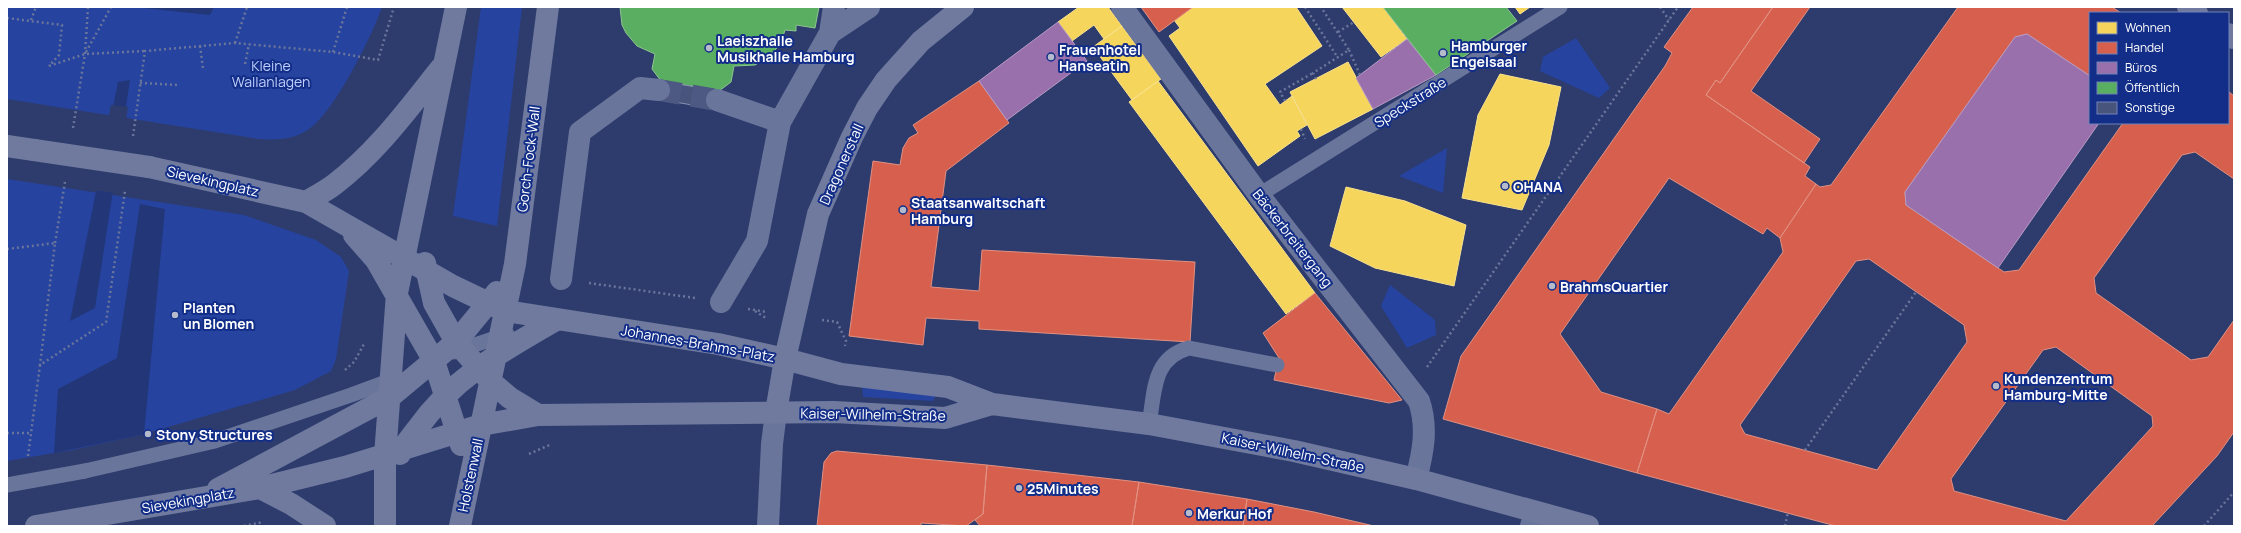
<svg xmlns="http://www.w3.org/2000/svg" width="2241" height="533" font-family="Manrope,sans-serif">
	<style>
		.green { fill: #26449f }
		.water { fill: #223678 }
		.pier { fill: #2e3c6d }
		.homes { fill: #f6d55c; stroke: #f9e28d }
		.shops { fill: #d6604d; stroke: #e29082; fill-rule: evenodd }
		.offices { fill: #9970ab; stroke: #b89bc4 }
		.public { fill: #5aae61; stroke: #8cc690 }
		.building { fill: #48547c; stroke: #8891b0 }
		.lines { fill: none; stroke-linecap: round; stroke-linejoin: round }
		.street-tunnel { stroke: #4d5983; stroke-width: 22; stroke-dasharray: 22 11; stroke-linecap: butt }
		.path { stroke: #6a759b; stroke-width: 2.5; stroke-dasharray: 2 3; stroke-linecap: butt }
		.lane { stroke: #6a759b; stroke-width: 15 }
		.street { stroke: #6a759b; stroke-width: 22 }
		.secondary { stroke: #6f7a9e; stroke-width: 22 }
		.lane-bridge { stroke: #6a759b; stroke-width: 15 }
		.secondary-bridge { stroke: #6f7a9e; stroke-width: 22 }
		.poi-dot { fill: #b6bbcc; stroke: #132e88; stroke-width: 1.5 }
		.labels { text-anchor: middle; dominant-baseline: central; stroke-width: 4; stroke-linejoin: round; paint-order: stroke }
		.poi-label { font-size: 14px; font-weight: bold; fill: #fff; stroke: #132e88; text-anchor: start }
		.park-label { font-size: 14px; fill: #becefb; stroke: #132e88 }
		.street-label { font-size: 14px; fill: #fff; stroke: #132e88 }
	</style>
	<rect width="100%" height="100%" fill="#2e3c6d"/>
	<!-- green -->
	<path class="green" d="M7,7H382C372,36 333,116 306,131C291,140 276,140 259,139L7,99Z
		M481,7H522L497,226L453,216Z
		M1576,38L1610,88L1599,98L1540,71L1543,57Z
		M1447,148L1443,193L1399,176Z
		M7,179L244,215L316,240L341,257L349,271L336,359L331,371L295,390L144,434L72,450L7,461Z
		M1390,285L1435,320L1436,335L1407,348L1381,306Z
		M862,385L936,395L933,401L863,397Z"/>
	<!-- water -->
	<path class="water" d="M134,7H214L210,15Z
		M130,80L95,308L70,321L118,82Z
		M140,204L165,209L144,434L54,453L58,389L117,358Z"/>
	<!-- pier -->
	<path class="pier" d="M111,105L128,107L115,193L94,190Z"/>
	<!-- homes -->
	<path class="homes" d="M1079,7H1108L1122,26L1104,39L1094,25L1072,41L1058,22Z
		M1193,7H1296L1322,46L1265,84L1280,105L1292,96L1307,125L1297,131L1300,136L1258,166L1169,36L1180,28L1174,20Z
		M1342,7H1383L1407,39L1381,57Z
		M1515,7H1530L1520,14Z
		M1122,26L1161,79L1132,100L1093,47Z
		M1348,62L1373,109L1315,139L1290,92Z
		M1500,74L1561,87L1549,145L1522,210L1462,198L1478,115Z
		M1158,81L1315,293L1286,314L1129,102Z
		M1346,187L1405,201L1466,225L1454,286L1375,268L1330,246Z"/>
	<!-- shops -->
	<path class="shops" d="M1141,7H1193L1159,32Z
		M1693,7H1773L1720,83L1716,80L1706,95L1810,167L1805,176L1816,184L1780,238L1767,228L1763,234L1669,178L1560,334L1601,392L1657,409L1637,473L1443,419L1461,356L1665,66L1672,53L1664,47Z
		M1773,7H1810L1751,91L1820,139L1804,163L1706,95L1716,80L1720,83Z
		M1958,7H2112L2121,13H2090V76L2027,34L2015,37L1905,192L1906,205L2004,272L2019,270L2123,123H2228V91L2234,96V179L2195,152L2182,155L2094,278L2096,293L2191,360L2208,357L2234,320V432L2217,456L2152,526H1836L1637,473L1657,409L1669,414L1783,252L1780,238L1816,184L1820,187L1831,185ZM1869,259L1964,325L1967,342L1877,470L1745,434L1740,425L1811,325L1856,261ZM2056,347L2152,416L2153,426L2066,521L1954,491L1951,479L1998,413L2043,350Z
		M979,81L1009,123L946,171L931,287L979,291L982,250L1195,262L1190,342L979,329V321L926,318L923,345L849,336L873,161L900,165L903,148L909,138L918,133L913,125Z
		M1315,293L1402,400L1389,403L1274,380L1279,358L1263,333Z
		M837,451L987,465L983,514L966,526L921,523V526H817L824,462L831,453Z
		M987,465L1139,482L1132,526H980L975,520L983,514Z
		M1139,482L1247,499L1243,526H1132Z
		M1247,499L1314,512L1374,526H1243Z"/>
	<!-- offices -->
	<path class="offices" d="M1058,22L1087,61L1007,120L979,81Z
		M2027,34L2090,76V123H2099L1998,268L1906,205L1905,192L2015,37Z
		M1407,39L1436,75L1373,109L1356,78Z"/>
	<!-- public -->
	<path class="public" d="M620,7H819L815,28L796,25V31L785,30L781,43L770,56L755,65L734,66L731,82L719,91L661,81L652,69L655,54L637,46L626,33L622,25Z
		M1383,7H1506L1517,21L1436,75Z"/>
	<!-- building -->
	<path class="building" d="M661,81L719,91L716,109L657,99Z"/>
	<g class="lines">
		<!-- street-tunnel -->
		<path class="street-tunnel" d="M659,90L717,100"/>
		<!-- path -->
		<path class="path" d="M1305,7L1338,58
			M1660,7L1669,20
			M7,18L62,25L59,55L49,66
			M31,20L36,7
			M1338,32L1354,22
			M235,43L247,7
			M200,46L203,68
			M1349,50L1360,75
			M86,52L111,7
			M333,52L347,7
			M245,64L249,44
			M49,66L85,54L145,51
			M1316,79L1313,73L1349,50L1321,7
			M140,83L179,85
			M1285,101L1280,92L1313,73
			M73,128L85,54L88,7
			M1301,129L1305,139
			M133,136L145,51L235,43L333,52L378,60L394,7
			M55,243L65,182
			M7,249L55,243L40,365
			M589,283L695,298
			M748,309L767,312
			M755,311L766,318
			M822,320L837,322L846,341L845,346
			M1427,367L1678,7
			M345,370L354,362L364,344
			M7,433H30
			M1805,450L1916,292
			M529,454L552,444
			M28,456L40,365L106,322L125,191
			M244,526L263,522
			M1785,526L1788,512
			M2204,526L2234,492"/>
		<!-- lane -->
		<path class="lane" d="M1259,195L1560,7
			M454,352L507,334
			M1149,424C1155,392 1152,358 1189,348L1277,365
			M85,471L215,441L351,395L397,378"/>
		<!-- street -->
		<path class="street" d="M1122,7L1259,195L1419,401C1428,428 1423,453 1416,479
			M830,33L869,7
			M717,100L780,122
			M561,279L580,132L640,88L659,90
			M721,302L757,241L780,122L830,33L834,7
			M768,526L772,444L776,412
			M1531,526L1535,512"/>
		<!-- secondary -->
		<path class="secondary" d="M2188,7L2197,13
			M2228,34L2234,38
			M7,146L34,150
			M149,167L306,202L453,286L505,311L718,344L785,359L841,374L948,387L992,404L1149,424L1294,451L1416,479L1588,526
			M306,202C316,196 326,191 335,184C377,152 408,109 441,68
			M354,235L376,260L434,361L461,445
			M425,263L434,303L456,342L490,381L510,398L538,415
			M776,412L785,359L818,214L852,137L867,108L886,80L921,41L963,7
			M400,454C404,445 411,437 417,429C455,376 501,352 556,320
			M260,488L291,504L325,526
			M218,489L390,397L456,342L497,292
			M36,526L260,488L345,467L481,425L538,415L834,412L945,418L992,404
			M385,526V456L397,293L456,7
			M460,526L515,264L548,7"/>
		<!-- lane-bridge -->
		<path class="lane-bridge" d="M7,485L85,471"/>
		<!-- secondary-bridge -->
		<path class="secondary-bridge" d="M34,150L149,167"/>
	</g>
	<!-- markers -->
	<g class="poi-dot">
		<circle cx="709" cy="48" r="4"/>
		<circle cx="1443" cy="53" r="4"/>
		<circle cx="1051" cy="57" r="4"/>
		<circle cx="1505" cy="186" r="4"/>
		<circle cx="903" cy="210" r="4"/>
		<circle cx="1552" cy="286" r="4"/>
		<circle cx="175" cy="315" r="4"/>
		<circle cx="1996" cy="386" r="4"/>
		<circle cx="148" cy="434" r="4"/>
		<circle cx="1019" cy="488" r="4"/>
		<circle cx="1189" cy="513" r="4"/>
	</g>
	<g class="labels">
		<!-- poi labels -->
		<g class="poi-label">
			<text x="717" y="40">Laeiszhalle<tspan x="717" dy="16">Musikhalle Hamburg</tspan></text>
			<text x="1451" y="45">Hamburger<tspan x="1451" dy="16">Engelsaal</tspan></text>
			<text x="1059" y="49">Frauenhotel<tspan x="1059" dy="16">Hanseatin</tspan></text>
			<text x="1513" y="186">OHANA</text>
			<text x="911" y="202">Staatsanwaltschaft<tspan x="911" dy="16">Hamburg</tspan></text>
			<text x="1560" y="286">BrahmsQuartier</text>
			<text x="183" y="307">Planten<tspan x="183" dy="16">un Blomen</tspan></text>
			<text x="2004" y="378">Kundenzentrum<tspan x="2004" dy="16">Hamburg-Mitte</tspan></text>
			<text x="156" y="434">Stony Structures</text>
			<text x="1027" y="488">25Minutes</text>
			<text x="1197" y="513">Merkur Hof</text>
		</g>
		<!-- park labels -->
		<g class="park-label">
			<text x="271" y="65">Kleine<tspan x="271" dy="16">Wallanlagen</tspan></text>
		</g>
		<!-- street labels -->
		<g class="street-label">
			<text transform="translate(1410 102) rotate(-32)">Speckstraße</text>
			<text transform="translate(528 159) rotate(-83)">Gorch-Fock-Wall</text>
			<text transform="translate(841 164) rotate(-66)">Dragonerstall</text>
			<text transform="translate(213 181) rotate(13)">Sievekingplatz</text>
			<text transform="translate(1293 238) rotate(52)">Bäckerbreitergang</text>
			<text transform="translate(698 343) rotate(10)">Johannes-Brahms-Platz</text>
			<text transform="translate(873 414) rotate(1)">Kaiser-Wilhelm-Straße</text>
			<text transform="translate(1293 452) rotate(12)">Kaiser-Wilhelm-Straße</text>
			<text transform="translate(470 475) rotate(-78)">Holstenwall</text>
			<text transform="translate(188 500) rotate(-10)">Sievekingplatz</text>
		</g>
	</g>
	<!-- border -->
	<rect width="2241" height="533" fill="none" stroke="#ffffff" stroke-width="16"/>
	<!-- legend -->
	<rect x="2089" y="12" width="140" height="112" fill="#132e88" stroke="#7182b8"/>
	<rect x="2097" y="22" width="20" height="12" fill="#f6d55c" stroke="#7182b8"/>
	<text x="2125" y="32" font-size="12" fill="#ffffff">Wohnen</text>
	<rect x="2097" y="42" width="20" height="12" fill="#d6604d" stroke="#7182b8"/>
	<text x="2125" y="52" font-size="12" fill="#ffffff">Handel</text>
	<rect x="2097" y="62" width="20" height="12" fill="#9970ab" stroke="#7182b8"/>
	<text x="2125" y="72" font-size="12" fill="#ffffff">Büros</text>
	<rect x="2097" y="82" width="20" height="12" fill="#5aae61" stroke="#7182b8"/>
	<text x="2125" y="92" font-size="12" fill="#ffffff">Öffentlich</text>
	<rect x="2097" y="102" width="20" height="12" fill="#48547c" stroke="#7182b8"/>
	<text x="2125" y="112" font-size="12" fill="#ffffff">Sonstige</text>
</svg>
